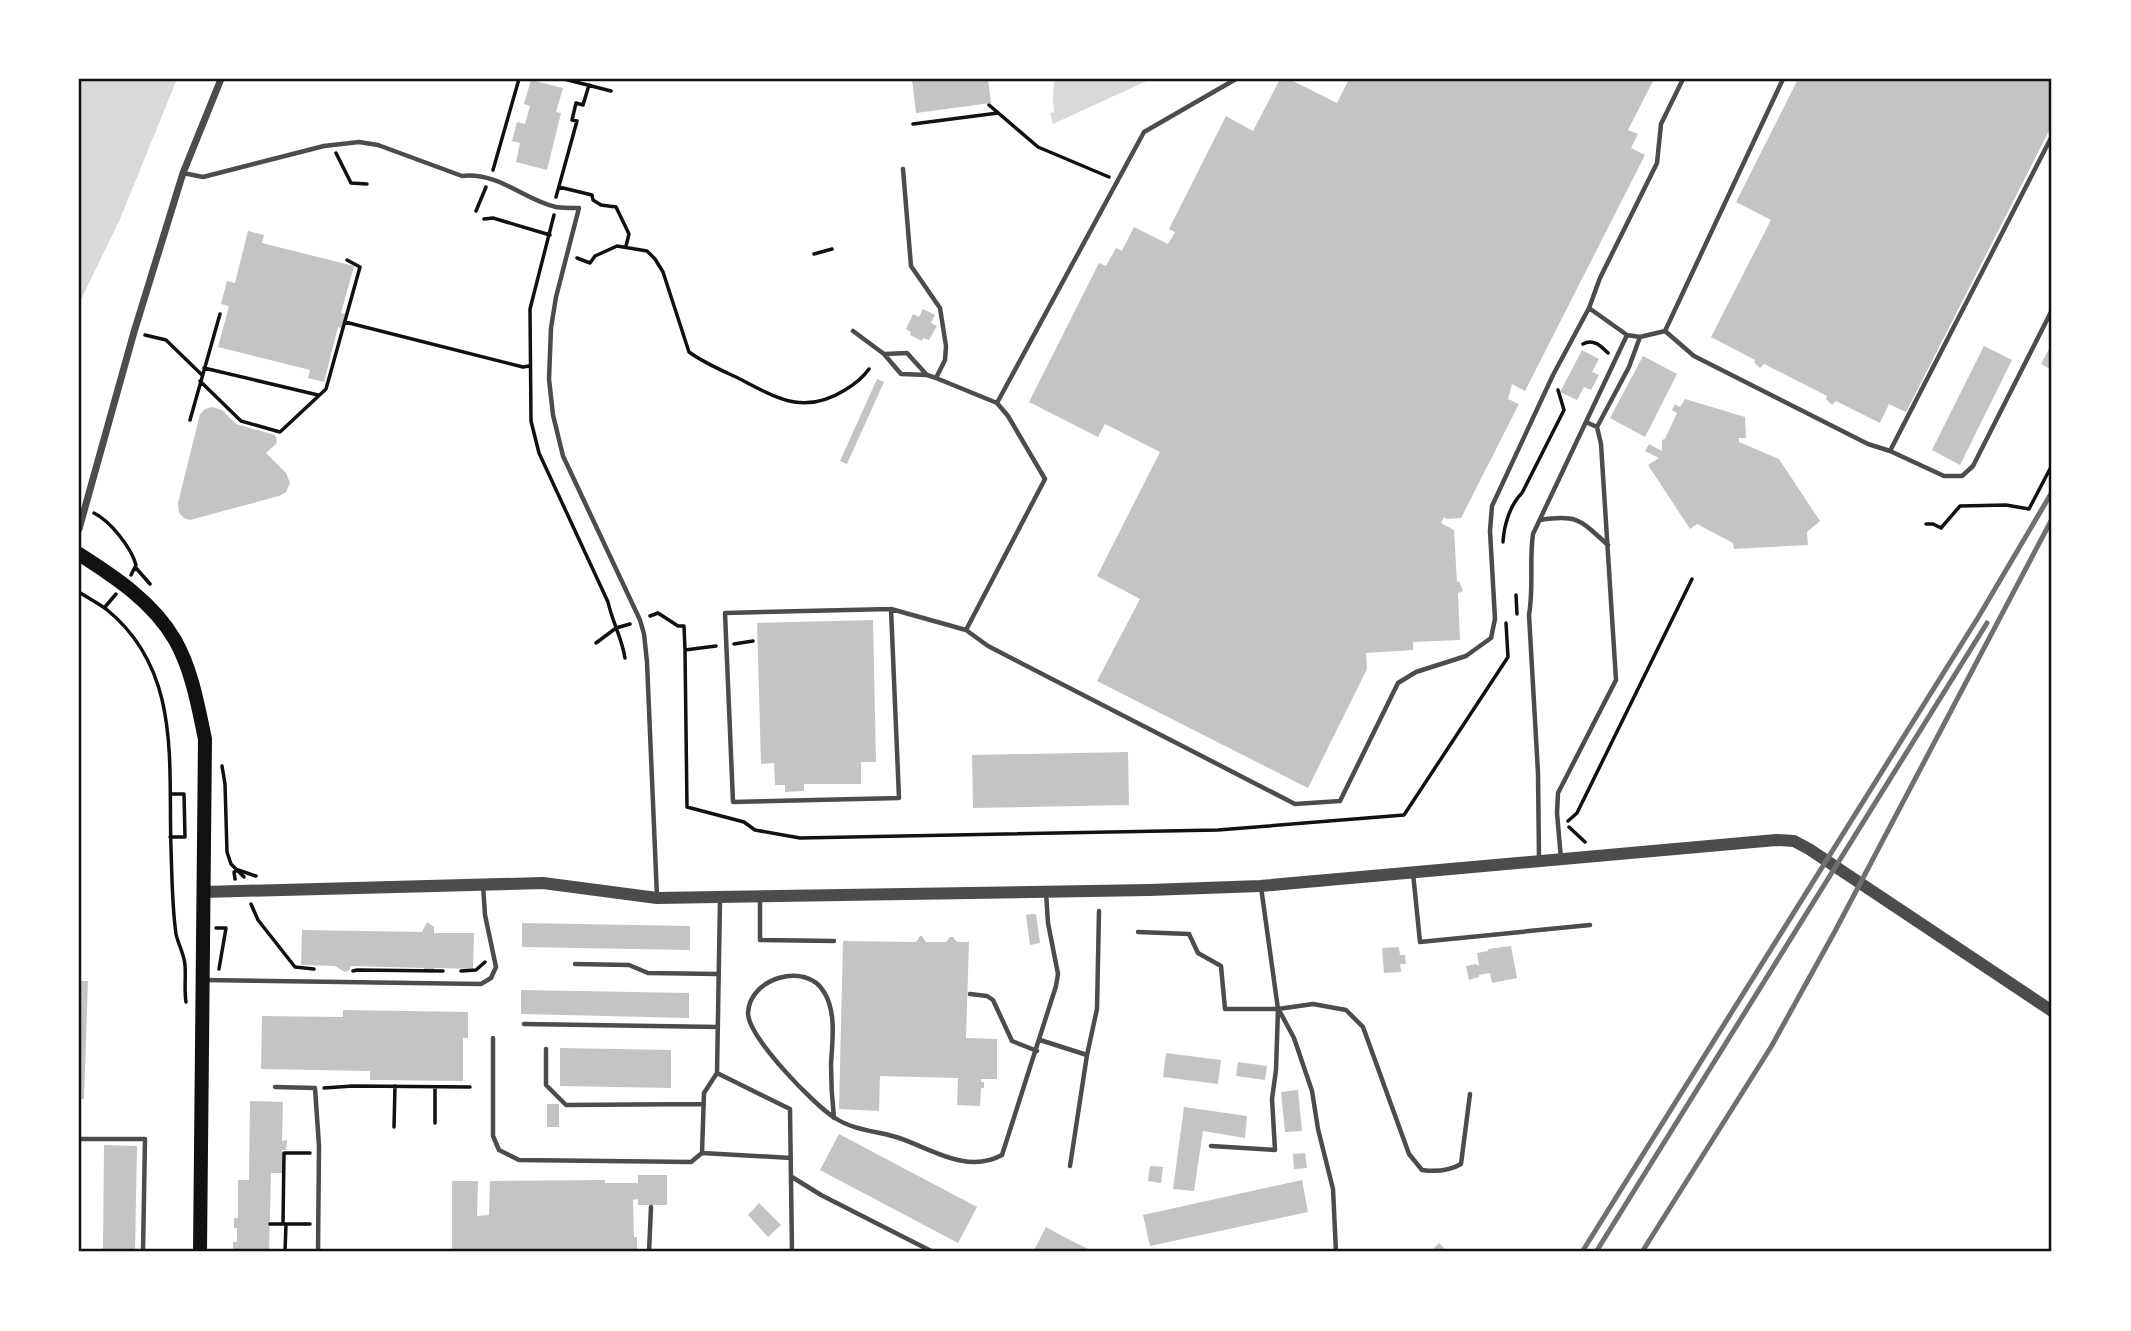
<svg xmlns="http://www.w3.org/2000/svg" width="2131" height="1331" font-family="Raleway,sans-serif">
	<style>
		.water { fill: #d9d9d9 }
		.building { fill: #c4c4c4 }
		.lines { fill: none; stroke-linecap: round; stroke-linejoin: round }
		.path { stroke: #111; stroke-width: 3.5 }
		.service { stroke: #4c4c4c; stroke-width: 4.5 }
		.minor { stroke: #4c4c4c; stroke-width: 7 }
		.tertiary { stroke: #4c4c4c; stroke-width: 12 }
		.secondary { stroke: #111; stroke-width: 14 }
		.rail { stroke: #707070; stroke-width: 5 }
		.neatline { fill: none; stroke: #111; stroke-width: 2.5 }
	</style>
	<rect width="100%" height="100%" fill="#fff"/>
	<!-- water -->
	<path class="water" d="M79,79H177L120,219L79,304Z
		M1054,79H1151L1053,124L1050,113L1054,112L1053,100Z"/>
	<!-- building -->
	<path class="building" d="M912,79H988L991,103L916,113Z
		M1280,79H1289L1337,103L1349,79H1654L1628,130L1638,134L1631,148L1645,155L1525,391L1512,384L1508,399L1519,404L1461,518L1447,519L1444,517L1441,523L1454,530L1457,582L1459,581L1463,591L1458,593L1460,640L1413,642V650L1366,653L1367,669L1308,788L1097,681L1140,599L1097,576L1160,452L1105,424L1098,437L1029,402L1099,263L1106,266L1116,248L1122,251L1134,227L1168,244L1175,232L1169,229L1226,116L1253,131Z
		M1798,79H2052V125L1906,412L1889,404L1880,423L1836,401L1832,405L1826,399L1827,396L1764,364L1760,368L1754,362L1755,360L1711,337L1771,220L1736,202Z
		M531,80L563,88L556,112L561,113L547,170L516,162L520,143L512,141L517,122L525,124L530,106L524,104Z
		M248,231L264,235L262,243L354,266L341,313L345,314L341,328L338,327L324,382L308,378L310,370L218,347L229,306L221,304L227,281L235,283Z
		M923,309L935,315L931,323L937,326L929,340L923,338L922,341L910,335L911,332L906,329L913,314L919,317Z
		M2052,343V370L2041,364Z
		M1984,346L2012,360L1960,465L1932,450Z
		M1582,350L1599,359L1592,372L1599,375L1591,390L1584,387L1577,400L1560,392Z
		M1643,356L1677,374L1645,437L1610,418Z
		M877,379L884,382L847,464L840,461Z
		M1685,399L1745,417L1746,438H1739V442L1779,459L1820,521L1807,532L1808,545L1734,549L1733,543L1697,524L1690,529L1648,465L1659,458L1645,451L1649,444L1662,451V440L1665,439L1677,413L1672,410L1675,404L1680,407Z
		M212,407L222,410L236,424L275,435L277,440L276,444L266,453L286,473L290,483L286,492L279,496L190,520L184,518L179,513L178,503L200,414L205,409Z
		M873,620L876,762H861V784H804V791L785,792V785H775L774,763L761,764L757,623Z
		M1128,752L1129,805L973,808L972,755Z
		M1031,914H1036L1040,943L1030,945L1026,915Z
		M427,922L434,927V933H474L473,969L434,968V971L429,973L424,971V968L350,966V970L345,972L335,966L301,965L302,930L422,932Z
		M522,923L690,926V950L522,947Z
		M920,936H922L926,942H946L950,937H953L957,942H969L966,1038L997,1039V1079H981V1082H984V1088H981L980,1106L957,1105L958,1078L880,1076L879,1111L839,1109L843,941L916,942Z
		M1511,946L1517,978L1492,983L1490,973L1479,975V977L1469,980L1466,966L1476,964L1479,966L1477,953L1488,951V949Z
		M1399,947L1400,955H1405L1406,964H1400L1401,972L1384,973L1382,948Z
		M79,981H88L84,1099H79Z
		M521,990L689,993V1018L521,1014Z
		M343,1010L468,1012V1038H463V1081L370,1080V1071L261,1069L262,1016L343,1017Z
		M560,1048L671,1050V1088L560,1086Z
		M1166,1053L1221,1060L1218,1084L1163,1077Z
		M1238,1062L1267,1066L1265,1080L1236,1076Z
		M1298,1090L1302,1131L1285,1132L1281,1092Z
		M250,1101L283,1102L282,1141L287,1140L286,1150H282V1173H271L269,1252H233V1242H237V1228H234V1218H238V1180H249Z
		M547,1104H559V1127H547Z
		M1184,1107L1247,1116L1245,1138L1203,1131L1194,1191L1173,1189Z
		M839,1134L977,1207L958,1243L820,1170Z
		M104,1145L137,1146L135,1252H103Z
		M1305,1153L1307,1168L1294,1169L1293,1154Z
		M1150,1166L1163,1167L1161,1183L1148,1181Z
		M638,1175H667V1205H638V1199L633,1200L634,1237H637V1252H452V1181H478L477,1216L489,1215L490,1181L605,1180V1183H638Z
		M1302,1180L1308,1212L1150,1246L1143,1215Z
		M759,1203L781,1225L768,1237L748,1215Z
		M1046,1227L1062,1236L1094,1252H1033Z
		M1439,1243L1448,1252H1430Z"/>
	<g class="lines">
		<!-- path -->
		<path class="path" d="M564,79L611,91
			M989,105L1038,147L1109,177
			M913,124L998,113
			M336,153L351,183L367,184
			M493,170L519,79
			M559,187L592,195L593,200L601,205L616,207L629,234L626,246
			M556,197L577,121L572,120L576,103L583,105L589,85
			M476,211L486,187
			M554,215L530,309L531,421L539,453L608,602C612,621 622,638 625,658
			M484,219L493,218L550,235
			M814,254L832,249
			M577,258L590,263L595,256L617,246L647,251L655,259L663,272L689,352C704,363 721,370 738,378C777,398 803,416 845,390C855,384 862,379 869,369
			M345,322L523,367L529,366
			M145,335L166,340L202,375
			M1583,344C1593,338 1601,346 1608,353
			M204,368L318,395
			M200,381L241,421L280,432L326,389L360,267L347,260
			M190,420L220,314
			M94,513C110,521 131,547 136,565L131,575
			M1926,524H1933L1941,528L1960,506L2006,505L2029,509L2052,465
			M1503,542C1504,525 1510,505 1522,493L1564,410L1558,390
			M136,568L150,584
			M79,592C88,598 98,603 106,609C182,670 168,763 171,848C172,876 172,906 176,934C178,944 184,953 185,965C186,977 184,990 186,1002
			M1516,595L1517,614
			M105,607L116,594
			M650,616L658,613L678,626H684L685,650L716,646
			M596,643L616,628L630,624
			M734,644L753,641
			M685,650L687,807L744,822L755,830L800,838L1218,830L1404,815L1508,657L1506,623
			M222,766L225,784L227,852L231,864L244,877
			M170,794H184L185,837H170
			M1568,821L1577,813L1692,579
			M1569,827L1585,842
			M235,879L234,872L238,870L256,876
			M251,904L258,920L295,967L314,969
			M216,928H226L219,969
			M353,971L357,970L443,971
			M461,971L476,970L485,962
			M324,1088L353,1086L470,1087
			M435,1123V1087
			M394,1127L395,1086
			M270,1224H310
			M283,1224L284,1153H310
			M285,1252L286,1224"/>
		<!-- service -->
		<path class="service" d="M903,169L911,266L940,308L946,346L945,360L936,378
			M183,173L203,177L324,146L359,142L378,145L462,176C499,172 524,200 556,207C563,208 571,208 579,208L556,297L551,328L549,379L553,415L563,456L640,620L644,634L647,662L657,897
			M1589,308L1600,278L1657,163L1661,124L1683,79
			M853,331L884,354L901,374L927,375L936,378L997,403L1008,416L1045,479L966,630L988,646L1295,804L1340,801L1398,683L1416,672L1466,656L1491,638L1495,619L1490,531L1492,506L1553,375L1589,308L1627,335L1640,337L1665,331
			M1665,331L1694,356L1868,444L1890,451L1944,476H1962L1973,466L2052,310
			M1665,331L1783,79
			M885,354L907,353L926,374
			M997,403L1144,132L1236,79
			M1597,427L1629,367L1640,337
			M1890,451L2052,136
			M1540,520C1578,514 1580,520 1608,545
			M891,609L899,798L733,802L725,613L891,609L966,630
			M1539,858L1538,773L1529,615C1534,586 1529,562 1533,534L1627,335
			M1561,859L1557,813L1558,793L1616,680L1601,444L1597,427L1586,422
			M1413,873L1420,942L1590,925
			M760,898V940L834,941
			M720,900L717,1073L790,1109L792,1252
			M1138,932L1189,934L1198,953L1221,966L1225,1009H1278L1313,1004L1346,1010L1363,1027L1409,1154L1422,1170C1436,1172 1449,1171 1461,1164L1470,1094
			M575,964L629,965L648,973L719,974
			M204,980L481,984L491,978L496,967L485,915L483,885
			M970,994L987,996L993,1000L1012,1041L1037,1051
			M1279,1010L1294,1038L1312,1091L1318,1129L1333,1189L1336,1252
			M524,1024L718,1027
			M493,1038V1136L499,1150L519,1160L691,1162L702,1153
			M1040,1040L1087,1055L1070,1166
			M546,1049V1085L566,1105L704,1104
			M1087,1055L1097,1009L1099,911
			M717,1073L704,1093L702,1153L791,1158
			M275,1087L315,1088L319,1146L318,1252
			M834,1118C832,1100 831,1083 831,1065C832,1042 837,1013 824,992C806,961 749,978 748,1013C748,1037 814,1105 835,1118C853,1130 876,1131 896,1137C929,1147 966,1175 1002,1155L1056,986L1058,974L1048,923L1046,892
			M79,1139H145L143,1252
			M1211,1146L1275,1150L1272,1099L1276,1070L1278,1009L1261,887
			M792,1177L821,1195L933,1252
			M649,1252L651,1207"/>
		<!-- minor -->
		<path class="minor" d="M79,529L134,332L183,173L221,79"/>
		<!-- tertiary -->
		<path class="tertiary" d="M204,892L543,883L657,898L1149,890L1260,886L1776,840L1794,841L1809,849L2052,1011"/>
		<!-- secondary -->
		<path class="secondary" d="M79,554C115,577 153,602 175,640C192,670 198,706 205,739L200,1252"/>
		<!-- rail -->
		<path class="rail" d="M1582,1252L1979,616L2052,492
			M1596,1252L1987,623
			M1642,1252L1771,1047L1834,933L2052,519"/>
	</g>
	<!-- border -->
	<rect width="2131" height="1331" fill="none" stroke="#ffffff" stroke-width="161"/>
	<rect x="80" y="80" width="1970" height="1170" class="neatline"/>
</svg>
